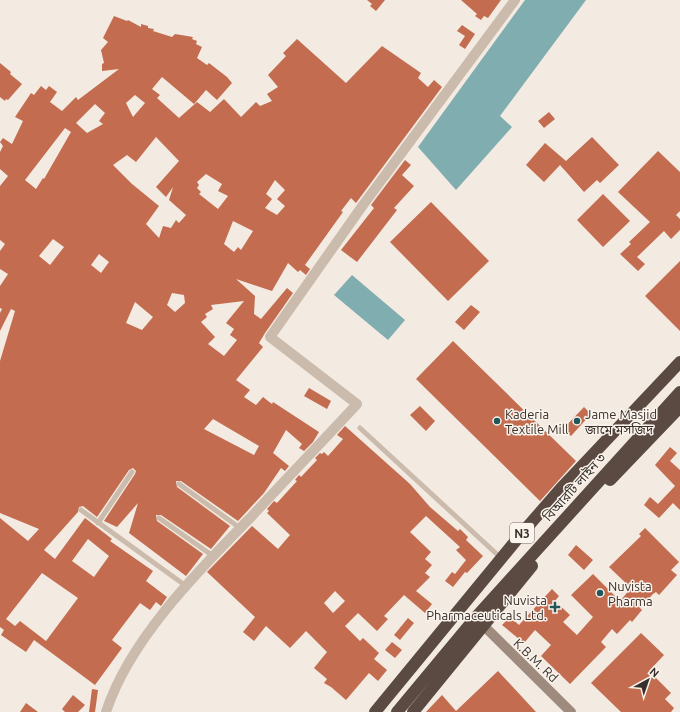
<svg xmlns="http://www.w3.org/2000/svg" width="680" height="712" font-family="Ubuntu,'Noto Sans Bengali',sans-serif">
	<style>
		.water { fill: #80adaf }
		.building { fill: #c36c4f; fill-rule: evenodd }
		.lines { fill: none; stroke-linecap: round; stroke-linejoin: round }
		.lane { stroke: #cbbbac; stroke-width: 5 }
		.street { stroke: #cbbbac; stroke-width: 10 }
		.secondary { stroke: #9f8a7e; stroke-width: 10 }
		.highway { stroke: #5a4a42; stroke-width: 12 }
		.poi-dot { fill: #21565a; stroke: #faf4ed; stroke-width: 1.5 }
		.labels { text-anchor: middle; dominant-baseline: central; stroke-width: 3; stroke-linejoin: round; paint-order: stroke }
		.shield { fill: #faf4ed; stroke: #736b65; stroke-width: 1 }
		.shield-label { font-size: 12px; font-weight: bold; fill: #39302b }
		.poi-label { font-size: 13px; fill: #39302b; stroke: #faf4ed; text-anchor: start }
		.street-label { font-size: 13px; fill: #39302b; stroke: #faf4ed }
	</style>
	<rect width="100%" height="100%" fill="#f3eae1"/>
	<!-- water -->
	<path class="water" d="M525,0H586L500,116L512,127L456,190L418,147Z
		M352,275L405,320L388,340L334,295Z"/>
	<!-- building -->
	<path class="building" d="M367,0H385L376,11L370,6L372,4Z
		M461,0H501L488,18L484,16L481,20L475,16L477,14Z
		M114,16L127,21L128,20L141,27V24L148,26V28L154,29L153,31L172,37L175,34L193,37L192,39L197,41L196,44L202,47L197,58L207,65L209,63L227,77L232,83L217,100L206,90L194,104L162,77L152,89L160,95L157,98L179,118L197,102L210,112L224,99L241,117L256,102L260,106L272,101L267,94L278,87L268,75L286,56L283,53L297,39L346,83L382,46L421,73L418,78L428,87L434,80L442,87L356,203L351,198L341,211L343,212L305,265L310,269L306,275L300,270L298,272L288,263L272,291L236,279L255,296L254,314L261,319L287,288L293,293L265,333L259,343L263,347L236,380L250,390L244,397L256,405L263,397L272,404L273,402L319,432L313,442L304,451L299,448L302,444L286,430L273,453L289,466L285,471L281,468L264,493L238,521L181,481H176L177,487L230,526L211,549L161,515H156L157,521L203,554L186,576L129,533L138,503L117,527L104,521L135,474L136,471L133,468L129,470L97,517L83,506L79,507L78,512L44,550L55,559L85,518L112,539L110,541L153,571L146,581L167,597L161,606L156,602L150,610L140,603L112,640L122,648L95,685L34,640L26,652L1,635L4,630L0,627V518L28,541L39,529L0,513V361L15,311L11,309L0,331V313L2,309L0,308V286L8,274L0,269V251L5,244L0,240V186L8,176L0,169V152L3,146L0,142L3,138L12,144L23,121L15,117L31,93L34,95L41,86L46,90L49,86L57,92L50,102L62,111L76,97L78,100L119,69L102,71V64L104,63L101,50L108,42L103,38ZM135,95L145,103L133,117L126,103ZM95,104L105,113L99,121L103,124L87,133L76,123ZM65,128L71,132L44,179L43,178L36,189L25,180ZM156,137L179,161L156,187L166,197L173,187L169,200L186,215L179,223L176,220L171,228L163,226L159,238L146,224L159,206L132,184L113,165L127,155L136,162ZM206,174L222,184L218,191L228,196L218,209L199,194L201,192L197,188L199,185L197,182ZM275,180L285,190L277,199L285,206L277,215L265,208L272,199L266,194ZM233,221L253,231L241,250L238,247L234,252L224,244ZM53,239L64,247L50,265L39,256ZM99,254L109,262L101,273L91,265ZM172,293L184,295L185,303L175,312L167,305ZM244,301L226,323L234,329L230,335L237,340L224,356L208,344L215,337L201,322L207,317L205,314L213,309L211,305ZM135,302L153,317L142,330L126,323ZM213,419L259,446L254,455L204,429ZM88,539L109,556L94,577L72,561ZM42,573L78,598L46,641L20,621L15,626L6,619Z
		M462,25L475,34L465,49L459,45L465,36L457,31Z
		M0,63L11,72L10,74L22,84L8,100L6,99L5,101L0,97Z
		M549,112L555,119L544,128L538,121Z
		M592,137L619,165L600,183L597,180L584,192L560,165L544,182L526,165L545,143L566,161Z
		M658,151L680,172V211L676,215L680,219V230L671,239L664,231L637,257L645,264L638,271L620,254L631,244L629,242L650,222L618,192Z
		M405,160L411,165L402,175L414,186L394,208L397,210L357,262L341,250L374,208L371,205Z
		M603,194L630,221L603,247L577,220Z
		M431,202L489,261L448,301L390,242Z
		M680,261V331L645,296Z
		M471,305L480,312L464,330L455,322Z
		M453,341L576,461L540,501L416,379Z
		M309,388L331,401L327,409L304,396Z
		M420,406L435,421L426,431L410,415Z
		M584,407L591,414L571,436L563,429Z
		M345,426L410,484L430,507L458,531L460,529L468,537L466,540L483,556L467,573L465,572L453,587L445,581L452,572L455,574L466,560L456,550L460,547L426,516L410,532L431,552L425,559L432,565L425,573L430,577L416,591L432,604L425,613L404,595L384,616L388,619L377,631L358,613L345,626L360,641L363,638L379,653L374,659L387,670L378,681L369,673L346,700L331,687L324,683L327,679L314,668L327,652L306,631L290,648L266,626L254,641L243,632L255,617L207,572L252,526L278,549L290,535L267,513L269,511L267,509L274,501L277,503L297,481L295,480L299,475L301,477L317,460L315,458L320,453L322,454L324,452L328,456L343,439L337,435ZM335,591L345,601L333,613L324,603Z
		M670,447L677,453L670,461L680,470V510L673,503L659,518L644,505L650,497L658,504L675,486L655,465Z
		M645,528L679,562L671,570L677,575L659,595L656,592L653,594L640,608L642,610L632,622L630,620L617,634L612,629L601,642L606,647L570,684L541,656L551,645L535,630L524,643L502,625L510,617L519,625L552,589L559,596L555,601L570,615L563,622L577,635L593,617L571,595L593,574L620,601L631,588L609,567L641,536L639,534Z
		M576,545L593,560L584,570L568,555Z
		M408,618L414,623L400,640L394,635Z
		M641,633L664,655L649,671L671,693L665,699L674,708L671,712H621L591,683Z
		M392,642L402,650L395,658L385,650Z
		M498,671L536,712H426L442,695L456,711Z
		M92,689L98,690L95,712H89Z
		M73,695L85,705L78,712H65L62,709Z
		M26,703L38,712H20Z"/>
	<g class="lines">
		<!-- lane -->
		<path class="lane" d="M360,428L501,558
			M179,484L240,528
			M81,510L186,586
			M159,518L213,556
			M98,523L132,472"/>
		<!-- street -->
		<path class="street" d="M106,712C129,640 198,571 251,517C286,479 322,442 357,404L270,337L363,205L515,0"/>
		<!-- secondary -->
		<path class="secondary" d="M484,626L571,712"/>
		<!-- highway -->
		<path class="highway" d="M610,480L680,407
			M375,712L523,532L563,486L680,362
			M397,712L476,617L680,392
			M413,712L532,566"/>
	</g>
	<!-- markers -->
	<g class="poi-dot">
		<circle cx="497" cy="421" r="4"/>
		<circle cx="577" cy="421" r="4"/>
		<circle cx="600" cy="593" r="4"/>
		<path d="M553 601h4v4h4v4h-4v4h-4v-4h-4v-4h4z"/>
	</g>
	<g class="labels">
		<!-- shield labels -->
		<rect class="shield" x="510" y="523" width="24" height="20" rx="3"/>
		<g class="shield-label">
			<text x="522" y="533">N3</text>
		</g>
		<!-- poi labels -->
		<g class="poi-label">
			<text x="505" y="414">Kaderia<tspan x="505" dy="15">Textile Mill</tspan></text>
			<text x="585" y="414">Jame Masjid<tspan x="585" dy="15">জামে মসজিদ</tspan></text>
			<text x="608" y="586">Nuvista<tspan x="608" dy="15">Pharma</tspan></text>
			<text x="547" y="600" text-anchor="end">Nuvista<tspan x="547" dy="15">Pharmaceuticals Ltd.</tspan></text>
		</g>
		<!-- street labels -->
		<g class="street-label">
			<text transform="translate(574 487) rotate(-48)">বিআরটি লাইন ৩</text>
			<text transform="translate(536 660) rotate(44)">K.B.M. Rd</text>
		</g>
	</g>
	<!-- north arrow -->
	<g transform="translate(648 680) rotate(40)" stroke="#faf4ed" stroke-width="3" paint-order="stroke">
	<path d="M0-3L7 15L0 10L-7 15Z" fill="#39302b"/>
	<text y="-6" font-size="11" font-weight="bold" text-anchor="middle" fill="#39302b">N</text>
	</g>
</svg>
